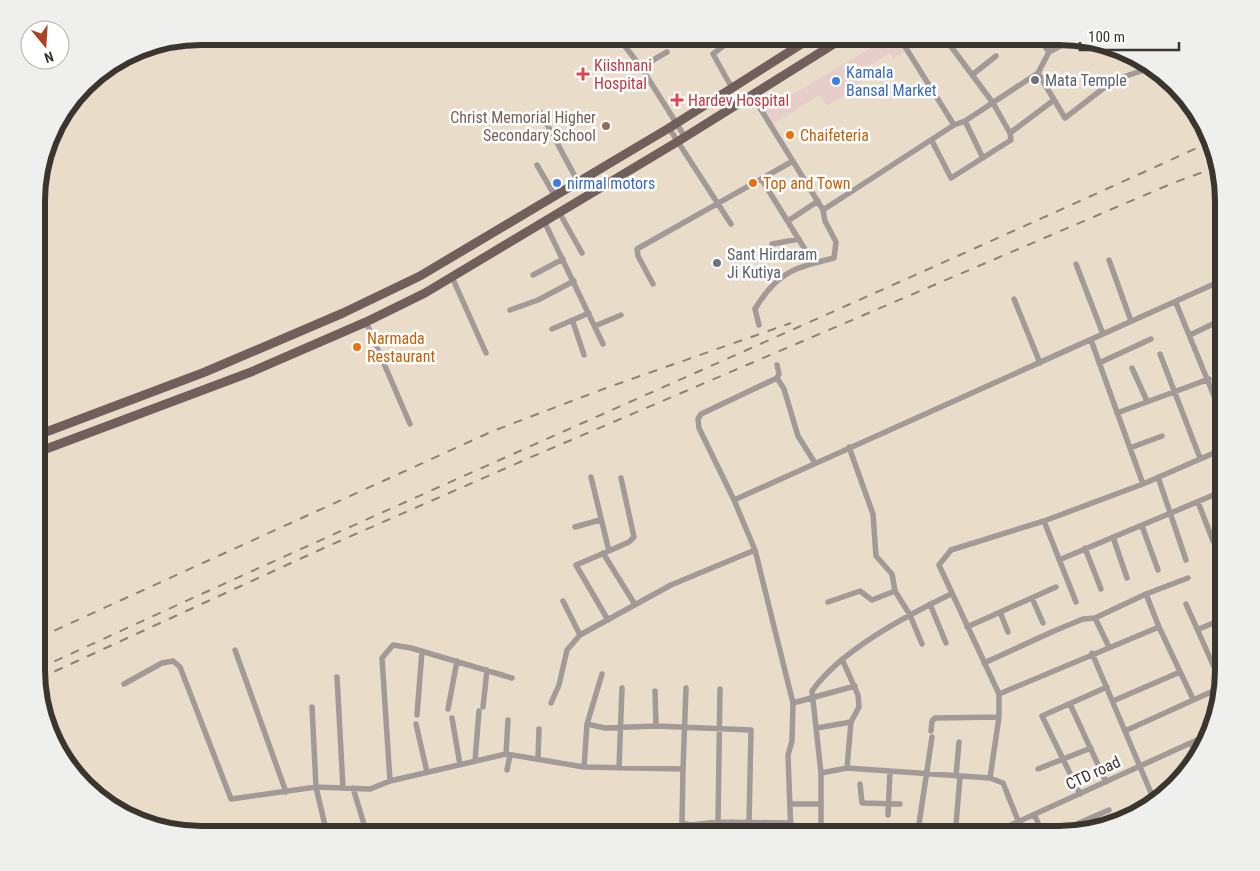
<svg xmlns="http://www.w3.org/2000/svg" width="1260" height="871" font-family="'Roboto Condensed',sans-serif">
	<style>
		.commercial { fill: #e8ceca }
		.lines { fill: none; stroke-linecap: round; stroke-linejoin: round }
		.minor { stroke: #a39997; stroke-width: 5.5 }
		.primary { stroke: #725f5c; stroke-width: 9 }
		.rail { stroke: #8c8477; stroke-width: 2; stroke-dasharray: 9 9; stroke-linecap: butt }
		.health-dot { fill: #e0444e; stroke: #fff; stroke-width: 2 }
		.worship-dot { fill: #6b7280; stroke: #fff; stroke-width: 2 }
		.shop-dot { fill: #3f7fe0; stroke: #fff; stroke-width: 2 }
		.education-dot { fill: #8d6e63; stroke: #fff; stroke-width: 2 }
		.food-dot { fill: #e8710a; stroke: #fff; stroke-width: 2 }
		.labels { text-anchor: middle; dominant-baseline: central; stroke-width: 5; stroke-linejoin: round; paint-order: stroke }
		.health-label { font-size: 16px; fill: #be3a42; stroke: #fff; text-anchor: start }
		.shop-label { font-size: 16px; fill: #366cbe; stroke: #fff; text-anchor: start }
		.worship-label { font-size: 16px; fill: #5b616d; stroke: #fff; text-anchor: start }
		.education-label { font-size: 16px; fill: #785e54; stroke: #fff; text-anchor: end }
		.food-label { font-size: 16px; fill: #c56008; stroke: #fff; text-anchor: start }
		.street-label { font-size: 16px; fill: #3a352e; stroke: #fff }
		.rim { fill: none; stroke: #3a352e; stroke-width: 6 }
	</style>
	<rect width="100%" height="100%" fill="#e9ddca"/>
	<!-- commercial -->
	<path class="commercial" d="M889,37H895L905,52L893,59L890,53L853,75L860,86L827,106L820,95L773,124L765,111Z"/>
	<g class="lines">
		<!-- minor -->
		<path class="minor" d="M617,36L641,67L685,137
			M899,37L954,125
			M1038,37L1049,52
			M905,45L930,38L947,41L993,103L1010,133L1054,100
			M641,67L667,52
			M1038,73L1065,118L1114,80L1153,67
			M972,75L996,56
			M732,88L713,54L736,36
			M752,95L823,210L825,221L836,242L834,258C794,268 777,272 755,309L759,325
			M541,113L578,182
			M965,121L983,158
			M669,128L731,224
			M932,141L951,178L1011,140L1010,133
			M537,165L555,196
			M762,180L806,251
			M823,210L954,125L965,121L1038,73L1049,52L1075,38
			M559,212L582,253
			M544,221L603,344
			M788,221L818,201
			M772,244L799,239
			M1109,260L1131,321
			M1221,262L1223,269
			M1076,264L1103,334
			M533,275L563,259
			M452,277L486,353
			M653,284L638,256L637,249L793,161
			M1014,299L1040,363
			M1176,303L1223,418
			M510,310L538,300L574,281
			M366,322L410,424
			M573,322L584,355
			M595,326L621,315
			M552,329L589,313
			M1190,335L1223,319
			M1091,340L1143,484
			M1160,354L1200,458
			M1099,363L1151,339
			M777,365L779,374L777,378L701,414L698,419L699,428L734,500L755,550L793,703L792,741L788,755L791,835
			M1132,368L1147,401
			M777,378L784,389L798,436L815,463
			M1117,413L1209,379
			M849,447L873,514L876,556L892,574L895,591L910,615L922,644
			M1130,448L1162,436
			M591,477L609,551L576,565L608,620
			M1158,477L1186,560
			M1215,495L1223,517
			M734,500L1223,280
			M1198,502L1213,541
			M1044,521L1076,602
			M1142,526L1158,570
			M575,527L600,520
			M1113,537L1127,578
			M1085,548L1101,589
			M609,551L629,542L634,537L621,478
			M603,553L634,603
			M1059,560L1223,491
			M1146,594L1159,627L1193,699
			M1032,598L1043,623
			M563,601L580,635
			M828,602L860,591L872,600L895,591
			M930,604L946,643
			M1186,604L1222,685
			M1000,612L1008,632
			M1095,618L1109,647
			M967,627L1056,587
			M1199,629L1223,619
			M235,650L286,792
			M1092,653L1154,800
			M842,659L858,695L859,707L851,722L847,768
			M984,663L1054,631L1083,619L1095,618L1146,594L1188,578
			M1215,667L1223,664
			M337,677L343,788
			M124,684L162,663L173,661L180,667L231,799L316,787L370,789L390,781L506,754L584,767L683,769L682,823L691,825L718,822L791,823
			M655,691L656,726
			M999,694L1159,627
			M1113,701L1180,672
			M551,703L559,685L567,650L580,635L671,585L755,550
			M793,703L855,686
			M1070,704L1106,782
			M312,707L316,787L327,834
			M483,707L487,670
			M448,709L457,661
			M417,715L422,651
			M452,718L460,765
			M416,724L427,772
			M587,724L605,728L656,726L751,730L749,823
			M817,728L851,722
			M931,731L932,721L935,718L999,717
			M1125,731L1222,687
			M1192,743L1197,756
			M506,754L508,720
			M538,759L539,729
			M475,761L479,711
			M584,767L587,724L602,674
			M619,768L622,688
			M683,769L686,688
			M1038,769L1091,748
			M507,770L510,755
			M821,773L847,768L990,778L1003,783L1019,823
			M956,776L959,742
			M990,778L999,717V694L939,565L951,550L1044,521L1143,484L1223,449
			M390,781L382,658L393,645L411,648L512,678
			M860,784L862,803L900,804
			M353,788L367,834
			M1080,794L1042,716L1107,687
			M1153,797L1162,793
			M790,804H820
			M888,815L890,771
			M1035,816L1043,835
			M718,822L720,689
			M732,822V835
			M760,823V835
			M919,824L932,737
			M956,824L960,777
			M691,835V825
			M821,835V773L812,691C841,650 906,616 951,594
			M989,835L1208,735
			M1051,835L1109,810"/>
		<!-- primary -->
		<path class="primary" d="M38,435L205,372L343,313L420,276L669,128L814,36
			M38,452L251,372L366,322L425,293L677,142L845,37"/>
		<!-- rail -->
		<path class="rail" d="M38,638L493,431L606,388L791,323
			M38,669C427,489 820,320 1210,142
			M38,679L326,547L529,458L1173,183L1217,167"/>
	</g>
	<!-- markers -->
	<g class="health-dot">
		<path d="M580.5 66.5h5v5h5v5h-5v5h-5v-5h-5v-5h5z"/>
		<path d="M674.5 92.5h5v5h5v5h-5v5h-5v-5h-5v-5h5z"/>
	</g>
	<g class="worship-dot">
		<circle cx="1035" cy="80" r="5"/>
		<circle cx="717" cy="263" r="5"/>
	</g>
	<g class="shop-dot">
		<circle cx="836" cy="81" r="5"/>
		<circle cx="557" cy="183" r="5"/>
	</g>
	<circle class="education-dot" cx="606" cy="126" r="5"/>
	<g class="food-dot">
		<circle cx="790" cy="135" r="5"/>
		<circle cx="753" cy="183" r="5"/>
		<circle cx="357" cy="347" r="5"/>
	</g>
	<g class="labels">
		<!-- health labels -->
		<g class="health-label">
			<text x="594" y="65">Kiishnani<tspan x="594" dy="18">Hospital</tspan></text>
			<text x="688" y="100">Hardev Hospital</text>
		</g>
		<!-- shop labels -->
		<g class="shop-label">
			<text x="846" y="72">Kamala<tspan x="846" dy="18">Bansal Market</tspan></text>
			<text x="567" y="183">nirmal motors</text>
		</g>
		<!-- worship labels -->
		<g class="worship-label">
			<text x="1045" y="80">Mata Temple</text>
			<text x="727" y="254">Sant Hirdaram<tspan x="727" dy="18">Ji Kutiya</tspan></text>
		</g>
		<!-- education labels -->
		<g class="education-label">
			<text x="596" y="117">Christ Memorial Higher<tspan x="596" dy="18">Secondary School</tspan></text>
		</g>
		<!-- food labels -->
		<g class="food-label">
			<text x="800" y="135">Chaifeteria</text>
			<text x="763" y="183">Top and Town</text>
			<text x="367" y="338">Narmada<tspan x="367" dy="18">Restaurant</tspan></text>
		</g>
		<!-- street labels -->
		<g class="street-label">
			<text transform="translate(1093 773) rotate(-25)">CTD road</text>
		</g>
	</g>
	<!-- crop -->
	<path d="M0 0H1260V871H0ZM201 45H1059A156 156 0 0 1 1215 201V670A156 156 0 0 1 1059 826H201A156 156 0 0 1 45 670V201A156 156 0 0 1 201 45Z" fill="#efefee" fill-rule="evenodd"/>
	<path class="rim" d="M201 45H1059A156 156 0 0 1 1215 201V670A156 156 0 0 1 1059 826H201A156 156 0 0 1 45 670V201A156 156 0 0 1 201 45Z"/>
	<!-- north arrow -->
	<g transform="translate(45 45) rotate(162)"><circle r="24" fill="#ffffff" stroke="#b0aeab"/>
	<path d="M0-4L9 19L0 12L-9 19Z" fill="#ab4324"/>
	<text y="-8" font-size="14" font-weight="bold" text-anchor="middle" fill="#3a352e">N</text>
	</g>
	<!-- scale -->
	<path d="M1080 42v8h99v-8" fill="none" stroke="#3a352e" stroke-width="2.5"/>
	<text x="1088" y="42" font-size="15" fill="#3a352e" stroke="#ffffff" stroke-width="4" paint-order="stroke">100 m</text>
</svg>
